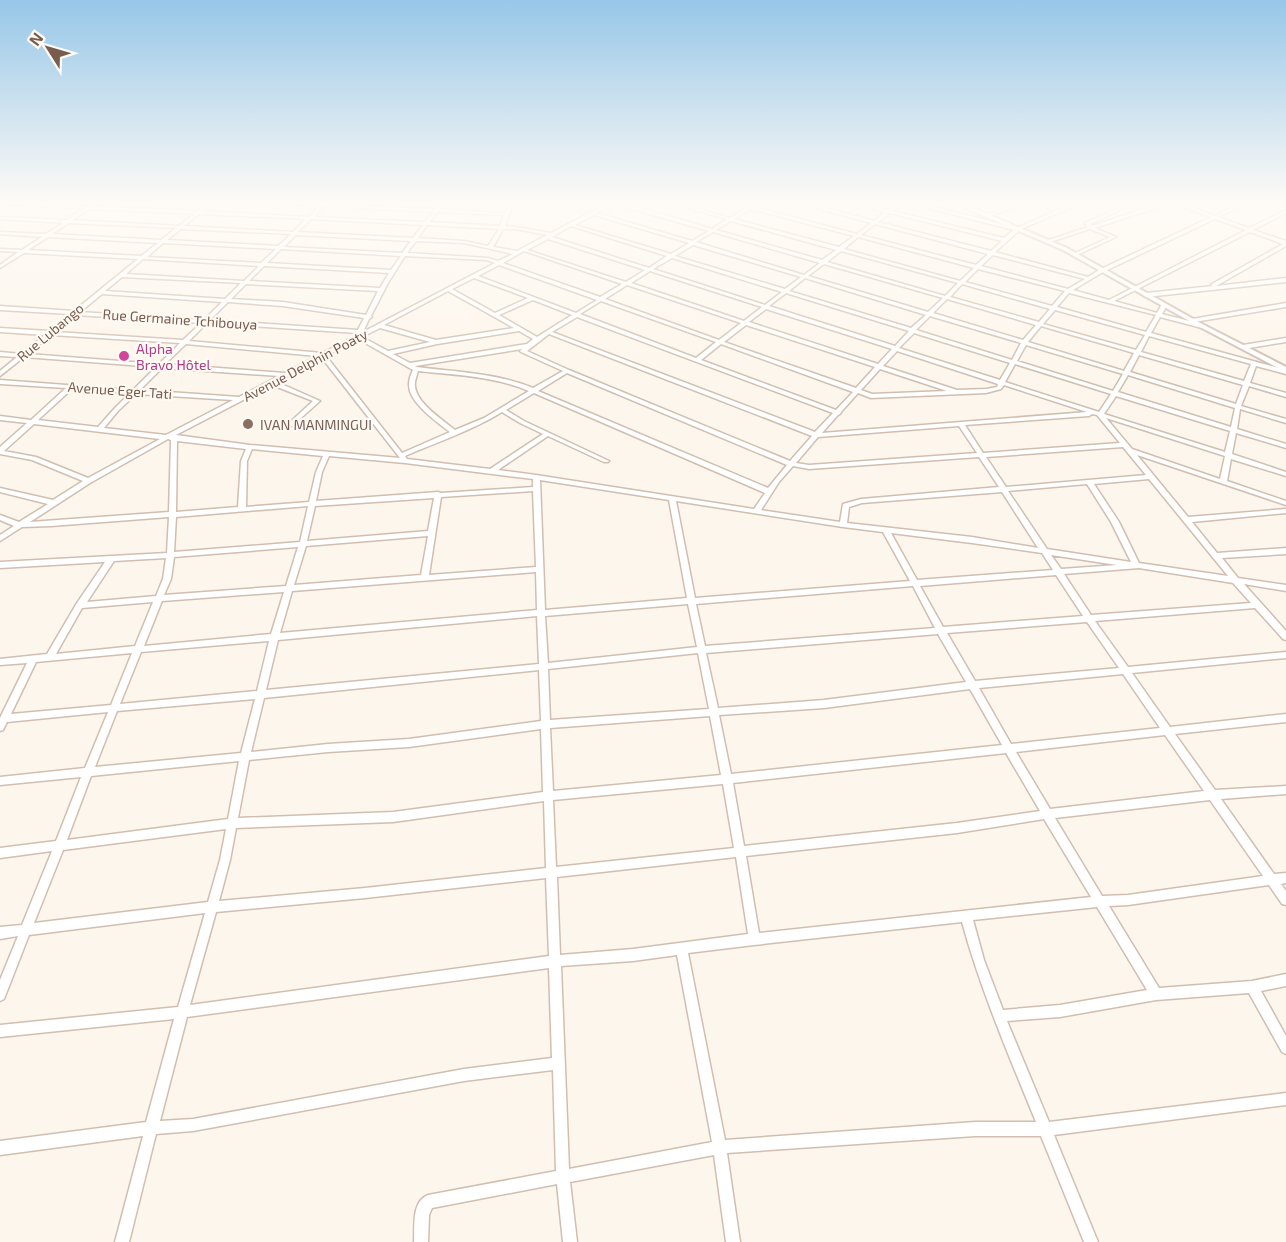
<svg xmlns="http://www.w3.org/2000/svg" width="1286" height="1242" font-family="'Exo 2',sans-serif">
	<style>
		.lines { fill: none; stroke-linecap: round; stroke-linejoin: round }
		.minor-casing { stroke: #d1beb0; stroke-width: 3 }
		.tertiary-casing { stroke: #d1beb0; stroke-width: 4 }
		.minor { fill: #fff; fill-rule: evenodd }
		.tertiary { fill: #fff; fill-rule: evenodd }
		.hotel-dot { fill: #d1479c; stroke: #fffaf3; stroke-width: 2 }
		.education-dot { fill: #8d6e63; stroke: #fffaf3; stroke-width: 2 }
		.labels { text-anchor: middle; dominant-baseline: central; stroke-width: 4.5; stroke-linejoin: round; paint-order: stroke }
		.far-street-label { font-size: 14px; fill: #7a5c4d; stroke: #fffaf3 }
		.far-hotel-label { font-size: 14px; fill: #b23c85; stroke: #fffaf3; text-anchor: start }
		.far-education-label { font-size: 14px; fill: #785e54; stroke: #fffaf3; text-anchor: start }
	</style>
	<rect width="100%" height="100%" fill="#fdf6ec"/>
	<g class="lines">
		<defs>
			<path id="minor" d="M95,201H100L93,206L197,211L209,201H214L202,211L309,217L320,206L250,201L322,203L324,201H329L327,204L435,209L442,201H446L440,209L505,213L510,201H514L505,226L516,227L551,233L612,201H618L712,229L727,219L663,201H671L730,218L747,207L725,201H733L750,206L757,201H762L754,207L857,234L871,223L790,201H798L874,221L885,212L845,201H853L888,210L899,201H911L1017,228L1056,211L1029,201L990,216L986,215L1022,201H1036L1059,210L1080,201H1086L1021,229L995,252L1088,277L1099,270L1211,217L1171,203L1095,228L1116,237L1077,255L1073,254L1110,237L1090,229L1050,242L1046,241L1088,227L1085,224V223L1134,201H1140L1090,224L1092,226L1167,201H1176L1214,216L1245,201H1251L1218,217L1249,228L1286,210V213L1253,230L1286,241V246L1216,286L1286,278V282L1146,297L1143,295L1146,293L1213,286L1211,285L1212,284L1283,244L1250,232L1114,301L1157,313L1162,304H1166L1167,305L1162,314L1189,321L1192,319L1286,303V307L1194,322L1204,325L1205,326L1202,328L1160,317L1151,333L1286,370V374L1256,366L1250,383L1286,393V397L1249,386L1241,406L1286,419V423L1240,409L1237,429L1286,444V448L1236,433L1232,454L1286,472V476L1231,459L1227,481L1286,501V505L1137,455L1188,517L1286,509V513L1192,522L1217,553L1286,548V554L1222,558L1238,578L1286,585V591L1244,584L1286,631V640L1283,639L1255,608L1095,621L1128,667L1286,652V658L1132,673L1170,727L1286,714V722L1175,734L1215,790L1286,786V794L1221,799L1274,874L1286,873V883L1281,884L1286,891V905L1282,904L1269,885L1128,905L1109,906L1159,988L1252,981L1286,974V986L1261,991L1286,1036V1054L1282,1052L1249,993L1156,1000L1060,1017L1007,1021L1049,1122L1286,1093V1105L1054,1135L1098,1242H1084L1041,1136H975L727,1153L740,1242H726L714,1155L570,1182L577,1242H563L557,1184L432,1208L429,1215L428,1242H414C415,1227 411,1202 428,1195L556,1171L553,1070L464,1081L193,1131L156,1134L129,1242H115L143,1136L0,1155V1141L146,1122L174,1019L0,1037V1025L178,1007L205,913L29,935L4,999L0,1001V980L18,936L0,939V927L22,925L52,851L0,858V848L56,841L81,777L0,785V777L85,768L108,712L7,722L3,730L0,731V718L27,663L0,665V659L47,654L77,603L105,562L0,568V562L167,553L169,517L51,526L22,527L0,541V535L14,526L0,520V515L19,522L48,504L0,492V488L53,500L83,481L32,460L0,454V447L27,423L0,420V416L31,420L66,388L0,384V380L133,390L156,367L24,357L0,376V371L17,357L0,356V352L21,354L45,335L0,332V328L49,331L70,314L0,310V306L74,311L138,259L24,253L0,268V265L18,252L0,251V249L22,250L42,237L0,234V232L46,234L63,223L0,219V217L67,220L84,208L0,204V202L88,206ZM904,202L1014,230L1004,238L892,211ZM615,204L709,231L692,241L597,213ZM324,206L433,212L425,222L314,217ZM90,209L194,214L179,226L72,220ZM751,209L854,236L839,247L734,219ZM438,212L504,215L500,226L429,222ZM890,213L1002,241L991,251L878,222ZM199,214L306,219L293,232L184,226ZM594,215L689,243L671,254L575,225ZM311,219L423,225L413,238L298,232ZM1215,219L1246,230L1109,300L1073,290L1103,272ZM731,221L836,250L822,260L716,230ZM69,223L176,228L161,240L52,234ZM875,224L988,254L976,265L861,235ZM427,225L499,229L488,246L464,241L418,238ZM571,226L667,256L649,268L552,237ZM181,229L291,234L278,246L167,240ZM503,229H516L547,235L517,251L493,247ZM713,232L820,263L804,275L696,242ZM296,235L411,241L402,253L284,247ZM48,237L158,243L141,256L28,250ZM858,237L974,268L960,281L844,249ZM548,239L645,270L626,282L527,250ZM416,241L464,243L513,254L498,261L488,258L407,253ZM163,243L276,249L261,263L147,257ZM693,245L801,277L785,289L675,256ZM281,249L401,256L391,270L267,263ZM524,251L622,284L600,297L503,263ZM841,251L958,283L945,296L827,262ZM993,255L1085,279L1068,289L981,266ZM405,256L487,260L495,263L363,332L369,319L372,317L371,316L388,283ZM672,258L782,292L765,305L653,269ZM143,259L259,266L244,281L126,274ZM824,264L943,298L928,312L808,276ZM499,265L597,300L576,313L478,276ZM264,266L389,273L380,288L249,281ZM978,269L1065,291L1052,306L965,282ZM650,271L762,307L744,321L631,283ZM122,277L241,283L225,299L105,291ZM474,278L528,298L495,313L452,289ZM805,278L926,315L911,328L789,291ZM246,284L378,291L366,315L283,302L231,299ZM962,284L1050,309L1039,322L950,297ZM627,285L741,323L719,340L605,299ZM448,291L514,328L436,340L384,325ZM786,293L909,331L895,346L769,306ZM1069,293L1156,315L1146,332L1057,307ZM102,294L222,302L204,320L80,312ZM947,299L1036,325L1023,340L933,313ZM533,300L572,315L537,337L499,315ZM601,301L716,342L696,358L580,314ZM228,302L283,306L364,318L358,330L210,320ZM766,309L892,349L878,364L749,322ZM1055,310L1145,335L1136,350L1043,324ZM76,315L201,323L183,340L55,332ZM930,316L1021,343L1012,360L916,330ZM577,317L833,413L815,432L552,332ZM207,323L357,333L356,336L322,353L189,341ZM746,325L875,367L856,388L724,342ZM1041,326L1134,353L1124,371L1028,342ZM380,328L430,342L388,351L362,337ZM519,331L533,339L527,344L410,363L393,354L437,344ZM914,333L1010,363L1000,380L899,348ZM549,334L812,436L790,461L569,370L527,351ZM51,335L180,343L159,364L28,354ZM1149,336L1251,364L1244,381L1141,352ZM358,339L413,370C411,374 409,379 409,384C408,402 437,422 450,432L402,453L326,356ZM186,344L317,356L285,373L165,364ZM721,344L853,392L836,410L701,360ZM1026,345L1123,374L1113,391L1017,361ZM522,349L520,351L521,352L563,371L533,388C497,373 456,372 417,367L415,366ZM897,351L998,384L997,387L986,389L957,390L883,366ZM1139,355L1243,385L1236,404L1130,372ZM322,358L400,458L250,445L176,435L272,385L313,401L287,425L288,426H292L320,401L277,382ZM1015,364L1111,394L1099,412L1005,382ZM162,368L279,376L239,397L140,390ZM880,369L947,391L872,394L861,390ZM418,371C455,375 494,376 529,391L484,418L455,430C443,420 416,403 415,386C414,381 417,376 418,371ZM567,373L787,465L768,488L538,391ZM1128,375L1235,408L1231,427L1118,392ZM1004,385L1087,412L822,433L838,415L840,414L841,412L858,393L871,398L986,393L1001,389ZM72,389L130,393L114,409L98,427L38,420ZM534,393L765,493L754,509L536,475L498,470L548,436L604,462H608L609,461L524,421L506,410ZM136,394L233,400L166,435L104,428L118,411ZM1116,396L1230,431L1225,452L1104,414ZM502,412L520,423L543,434L490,469L407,459L405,456C437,442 471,431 502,412ZM1092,414L1097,415L1120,443L983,453L965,425L1089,416ZM1106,418L1225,456L1220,479L1132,449ZM34,424L160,439L88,478L36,457L4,451ZM959,426L977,453L809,465L796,463L818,437ZM168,439L171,440L169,512L30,522L90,483ZM177,441L246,449L241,461L238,507L176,512ZM1123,447L1146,475L1006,487L986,457ZM252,449L323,456L316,472L309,502L246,507L247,461ZM329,456L405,463L533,479V487L441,493L438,492L316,501L322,472ZM979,457L999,487L861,499L843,504L840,522L761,510L779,482L793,466L809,469ZM1149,479L1228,576L1139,563L1119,522L1094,484ZM540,480L669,500L687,598L545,610ZM1087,484L1111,522L1131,562L1047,549L1008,491ZM533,491L536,567L429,575L441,497ZM1002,492L1038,548L972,537L847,523L849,507L862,503ZM434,498L428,531L307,541L315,506ZM676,501L843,527L883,532L910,581L695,598ZM308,506L300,542L174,552L176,517ZM891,533L972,543L1042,553L1053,570L917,580ZM428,536L421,575L294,585L306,546ZM298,547L286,586L164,595L171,579L174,557ZM1051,555L1117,565L1061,569ZM166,558L163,579L156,596L87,602L114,561ZM1139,568L1233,583L1251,603L1091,615L1064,574ZM536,572L537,610L280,633L292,591ZM1056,575L1083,616L943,627L920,586ZM913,586L935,628L705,646L696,604ZM284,592L271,634L144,646L162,601ZM153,602L135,646L56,654L82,608ZM688,604L697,647L548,663L545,616ZM537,616L539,664L266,690L278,640ZM1087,622L1119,668L975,681L947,633ZM938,634L966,682L824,700L718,708L706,653ZM269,641L257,691L120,704L141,652ZM132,653L111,705L11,714L36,662ZM698,653L709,709L550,720L548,669ZM539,670L541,721L409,739L328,744L251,752L264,698ZM1123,674L1160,728L1011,744L979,688ZM970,689L1002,745L731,774L719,715L824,708ZM255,699L241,753L95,767L117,711ZM710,716L721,775L553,791L550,728ZM541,729L543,792L393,812L238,818L249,760L328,752L409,747ZM1165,735L1204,791L1050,809L1016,752ZM1006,753L1040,811L957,823L744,846L733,783ZM239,761L228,819L67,840L91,776ZM723,784L734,848L556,867L553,800ZM1210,800L1263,876L1128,895L1102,896L1055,818ZM544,801L546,868L365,888L219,901L230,860L236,828L393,822ZM1044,819L1091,897L759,933L746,856L957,833ZM226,829L220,860L208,902L34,923L63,850ZM736,857L748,934L633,949L560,955L557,877ZM546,878L549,956L190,1005L216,912L365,898ZM1097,907L1147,990L1060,1005L1003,1010L984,960L973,920ZM962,922C981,991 1009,1056 1036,1122H975L725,1140L688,953L754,945ZM677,955L712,1142L569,1169L561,966L633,961ZM549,968L552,1058L464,1069L193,1119L160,1121L187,1017Z
				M965,201H973L960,205L958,204Z
				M1286,338V342L1243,349L1240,347L1243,345Z"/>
			<path id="tertiary" d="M949,201H957L1067,248L1204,325L1286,367V372L1200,327L1063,250Z"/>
		</defs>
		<!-- minor casing -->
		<use href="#minor" class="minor-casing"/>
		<!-- tertiary casing -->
		<use href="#tertiary" class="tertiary-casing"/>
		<!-- minor -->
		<use href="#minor" class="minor"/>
		<!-- tertiary -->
		<use href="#tertiary" class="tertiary"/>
	</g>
	<!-- sky -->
	<linearGradient id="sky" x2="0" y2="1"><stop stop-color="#97c7e8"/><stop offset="0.54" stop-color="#fefbf6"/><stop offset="1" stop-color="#fefbf6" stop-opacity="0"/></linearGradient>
	<rect width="1286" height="375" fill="url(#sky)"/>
	<!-- markers -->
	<circle class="hotel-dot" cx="124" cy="356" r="6"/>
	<circle class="education-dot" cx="248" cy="424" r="6"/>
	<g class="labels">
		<!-- far-street labels -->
		<g class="far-street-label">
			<text transform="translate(180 319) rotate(4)">Rue Germaine Tchibouya</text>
			<text transform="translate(50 332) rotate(-40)">Rue Lubango</text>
			<text transform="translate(305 365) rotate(-28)">Avenue Delphin Poaty</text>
			<text transform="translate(120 390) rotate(4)">Avenue Eger Tati</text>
		</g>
		<!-- far-hotel labels -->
		<g class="far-hotel-label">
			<text x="136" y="348">Alpha<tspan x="136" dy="16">Bravo Hôtel</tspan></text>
		</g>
		<!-- far-education labels -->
		<g class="far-education-label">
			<text x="260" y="424">IVAN MANMINGUI</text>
		</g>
	</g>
	<!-- north arrow -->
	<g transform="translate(48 48) rotate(307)" stroke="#fffaf3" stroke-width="4.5" paint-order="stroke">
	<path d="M0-4.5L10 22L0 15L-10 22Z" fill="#7a5c4d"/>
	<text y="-9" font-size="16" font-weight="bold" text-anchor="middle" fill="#7a5c4d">N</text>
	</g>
</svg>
